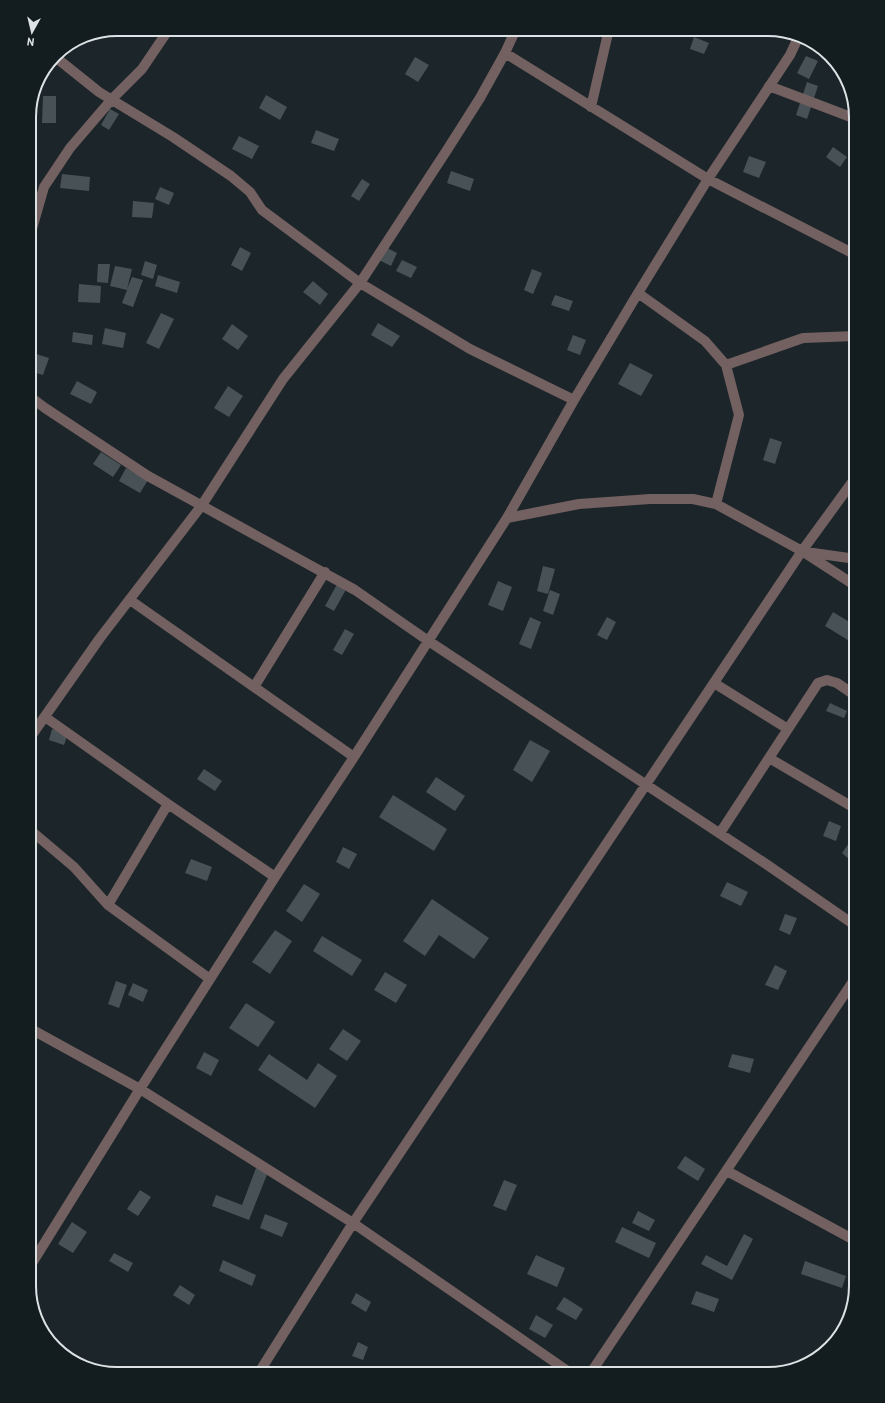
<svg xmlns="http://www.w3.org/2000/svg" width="885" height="1403" font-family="'PT Sans',sans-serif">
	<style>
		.building { fill: #485256 }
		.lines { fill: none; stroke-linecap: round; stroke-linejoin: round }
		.minor { stroke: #736060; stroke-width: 10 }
		.rim { fill: none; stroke: #dde3e5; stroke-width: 2 }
	</style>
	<rect width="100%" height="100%" fill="#1c2529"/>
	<!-- building -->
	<path class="building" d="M694,37L709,43L704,54L690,49Z
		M806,56L818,61L809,79L797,73Z
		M415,57L429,65L418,82L405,74Z
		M807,82L818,86L807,119L796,115Z
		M266,95L287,107L280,120L259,108Z
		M43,96H56V123H42Z
		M110,109L119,114L109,130L101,125Z
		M316,130L339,139L334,151L311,143Z
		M239,136L259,146L252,159L232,149Z
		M833,147L847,157L840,167L826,157Z
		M749,156L766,162L759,178L743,172Z
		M451,171L474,179L470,191L447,183Z
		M62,174L90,177L89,191L60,188Z
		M362,179L370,184L359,201L351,196Z
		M160,187L174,193L169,205L155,199Z
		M133,201L154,203L152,218L132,217Z
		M381,245L397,253L391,266L375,258Z
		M240,247L251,253L242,271L231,265Z
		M402,260L417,267L411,278L396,271Z
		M145,261L157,265L153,279L141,275Z
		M98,264H110L108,283L97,282Z
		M115,266L132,269L127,289L132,277L143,280L133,307L122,303L127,290L110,286Z
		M532,269L542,273L533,294L524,290Z
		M158,275L180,282L177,293L155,286Z
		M313,281L328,294L320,305L303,292Z
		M79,284L101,286L100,303L78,302Z
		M555,295L573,301L569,311L551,305Z
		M161,313L174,319L159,349L146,343Z
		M378,323L400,336L392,347L371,335Z
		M232,324L248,336L238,350L222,339Z
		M105,328L126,333L123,348L102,344Z
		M73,332L93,335L92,345L72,342Z
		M573,335L586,340L580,355L567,350Z
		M30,352L49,358L43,375L29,371V356Z
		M630,363L653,375L641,396L618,384Z
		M77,381L97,392L91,404L70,394Z
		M228,386L243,396L229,417L214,408Z
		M770,438L782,442L775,464L763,460Z
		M101,452L121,465L113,477L93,464Z
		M126,468L148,480L140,493L119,481Z
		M543,566L555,569L548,594L537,591Z
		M340,579L349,584L334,611L325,606Z
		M498,581L512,587L503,611L488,605Z
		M550,590L560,594L553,615L543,611Z
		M833,612L856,626V633L851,642L825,626Z
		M530,617L541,622L531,649L519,644Z
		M607,617L616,622L607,640L597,635Z
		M345,629L354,634L342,655L333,650Z
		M830,703L847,711L844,718L826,711Z
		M52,729L68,734L64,745L49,740Z
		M530,740L550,751L532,782L513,770Z
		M204,769L222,781L215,791L197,779Z
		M436,777L465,796L455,811L426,792Z
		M393,795L447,829L434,851L379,817Z
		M829,821L841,826L836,841L823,836Z
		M854,836L856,837V850L849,859L842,853Z
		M343,847L357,854L349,869L336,862Z
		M191,859L212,867L207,881L185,873Z
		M727,882L748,892L741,906L720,896Z
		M304,884L320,894L302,922L286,911Z
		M432,899L489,938L474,959L439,935L425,956L403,941Z
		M785,914L797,918L790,935L779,930Z
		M275,930L292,941L270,974L252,962Z
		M322,936L362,960L352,976L313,951Z
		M775,965L787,971L778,990L765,985Z
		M385,972L407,985L396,1003L374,990Z
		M116,981L127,985L119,1008L108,1004Z
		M133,983L148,990L143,1002L128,995Z
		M246,1003L275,1022L258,1047L229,1028Z
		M343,1029L361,1041L347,1061L329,1049Z
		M204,1052L219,1060L211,1076L196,1068Z
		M269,1054L307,1080L318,1063L337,1076L315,1108L258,1070Z
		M732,1054L754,1059L750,1073L728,1067Z
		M685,1156L705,1169L698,1181L677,1168Z
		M256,1168L268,1172L249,1220L212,1206L216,1195L242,1205Z
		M504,1180L517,1185L506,1211L493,1206Z
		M140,1190L151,1197L138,1216L127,1209Z
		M638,1211L655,1220L649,1231L632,1223Z
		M265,1214L288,1223L282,1237L260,1228Z
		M72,1222L87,1232L73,1253L58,1244Z
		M622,1227L656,1243L649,1258L615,1242Z
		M744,1234L753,1239L732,1280L701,1264L706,1255L727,1266Z
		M114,1253L133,1263L128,1272L109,1261Z
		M536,1255L565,1268L557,1287L527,1274Z
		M223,1260L256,1275L252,1286L219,1271Z
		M805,1261L846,1276L842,1288L801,1274Z
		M180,1285L195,1295L189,1305L173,1295Z
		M696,1291L719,1299L714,1312L691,1304Z
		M356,1293L371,1302L366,1312L351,1303Z
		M564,1297L583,1309L576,1320L556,1309Z
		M536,1315L553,1325L545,1338L529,1329Z
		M358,1342L368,1347L363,1360L352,1356Z"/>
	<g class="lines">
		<!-- minor -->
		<path class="minor" d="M505,53L708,179L856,255
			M54,56L99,92L173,137L231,176L250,192L262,210L360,283L470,349L574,400
			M769,86L856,119
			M591,107L609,29
			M29,239L44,187L70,148L112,99L142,69L169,29
			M638,293L705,341L726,365L739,415L716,504
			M726,365L803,338L856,336
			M29,396L45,408L148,476L355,590L427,640L766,864L856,926
			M507,518L579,504L650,499H693L716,504L802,551L856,586
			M806,552L856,559
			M130,600L354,757
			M714,683L788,729
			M254,687L325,572
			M45,717L168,804L275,877
			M29,739L100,638L202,505L283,379L360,283L447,150L480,98L505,53L516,29
			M769,758L856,809
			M29,829L74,867L108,905L210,979
			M720,833L818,683L827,680L837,683L856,696
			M108,905L168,804
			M29,1028L140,1089L353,1223L572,1374
			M727,1171L856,1241
			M29,1268L140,1089L275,877L354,757L507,518L574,400L638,293L708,179L790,55L798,38
			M258,1374L353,1223L802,551L853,481L856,474
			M590,1374L856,977"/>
	</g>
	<!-- crop -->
	<path d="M0 0H885V1403H0ZM117 36H768A81 81 0 0 1 849 117V1286A81 81 0 0 1 768 1367H117A81 81 0 0 1 36 1286V117A81 81 0 0 1 117 36Z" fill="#131c1f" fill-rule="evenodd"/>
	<path class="rim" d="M117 36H768A81 81 0 0 1 849 117V1286A81 81 0 0 1 768 1367H117A81 81 0 0 1 36 1286V117A81 81 0 0 1 117 36Z"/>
	<!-- north arrow -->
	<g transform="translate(32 32) rotate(188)" stroke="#131c1f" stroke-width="3" paint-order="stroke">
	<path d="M0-3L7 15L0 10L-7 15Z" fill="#dde3e5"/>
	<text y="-6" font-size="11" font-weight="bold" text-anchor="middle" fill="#dde3e5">N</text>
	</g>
</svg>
